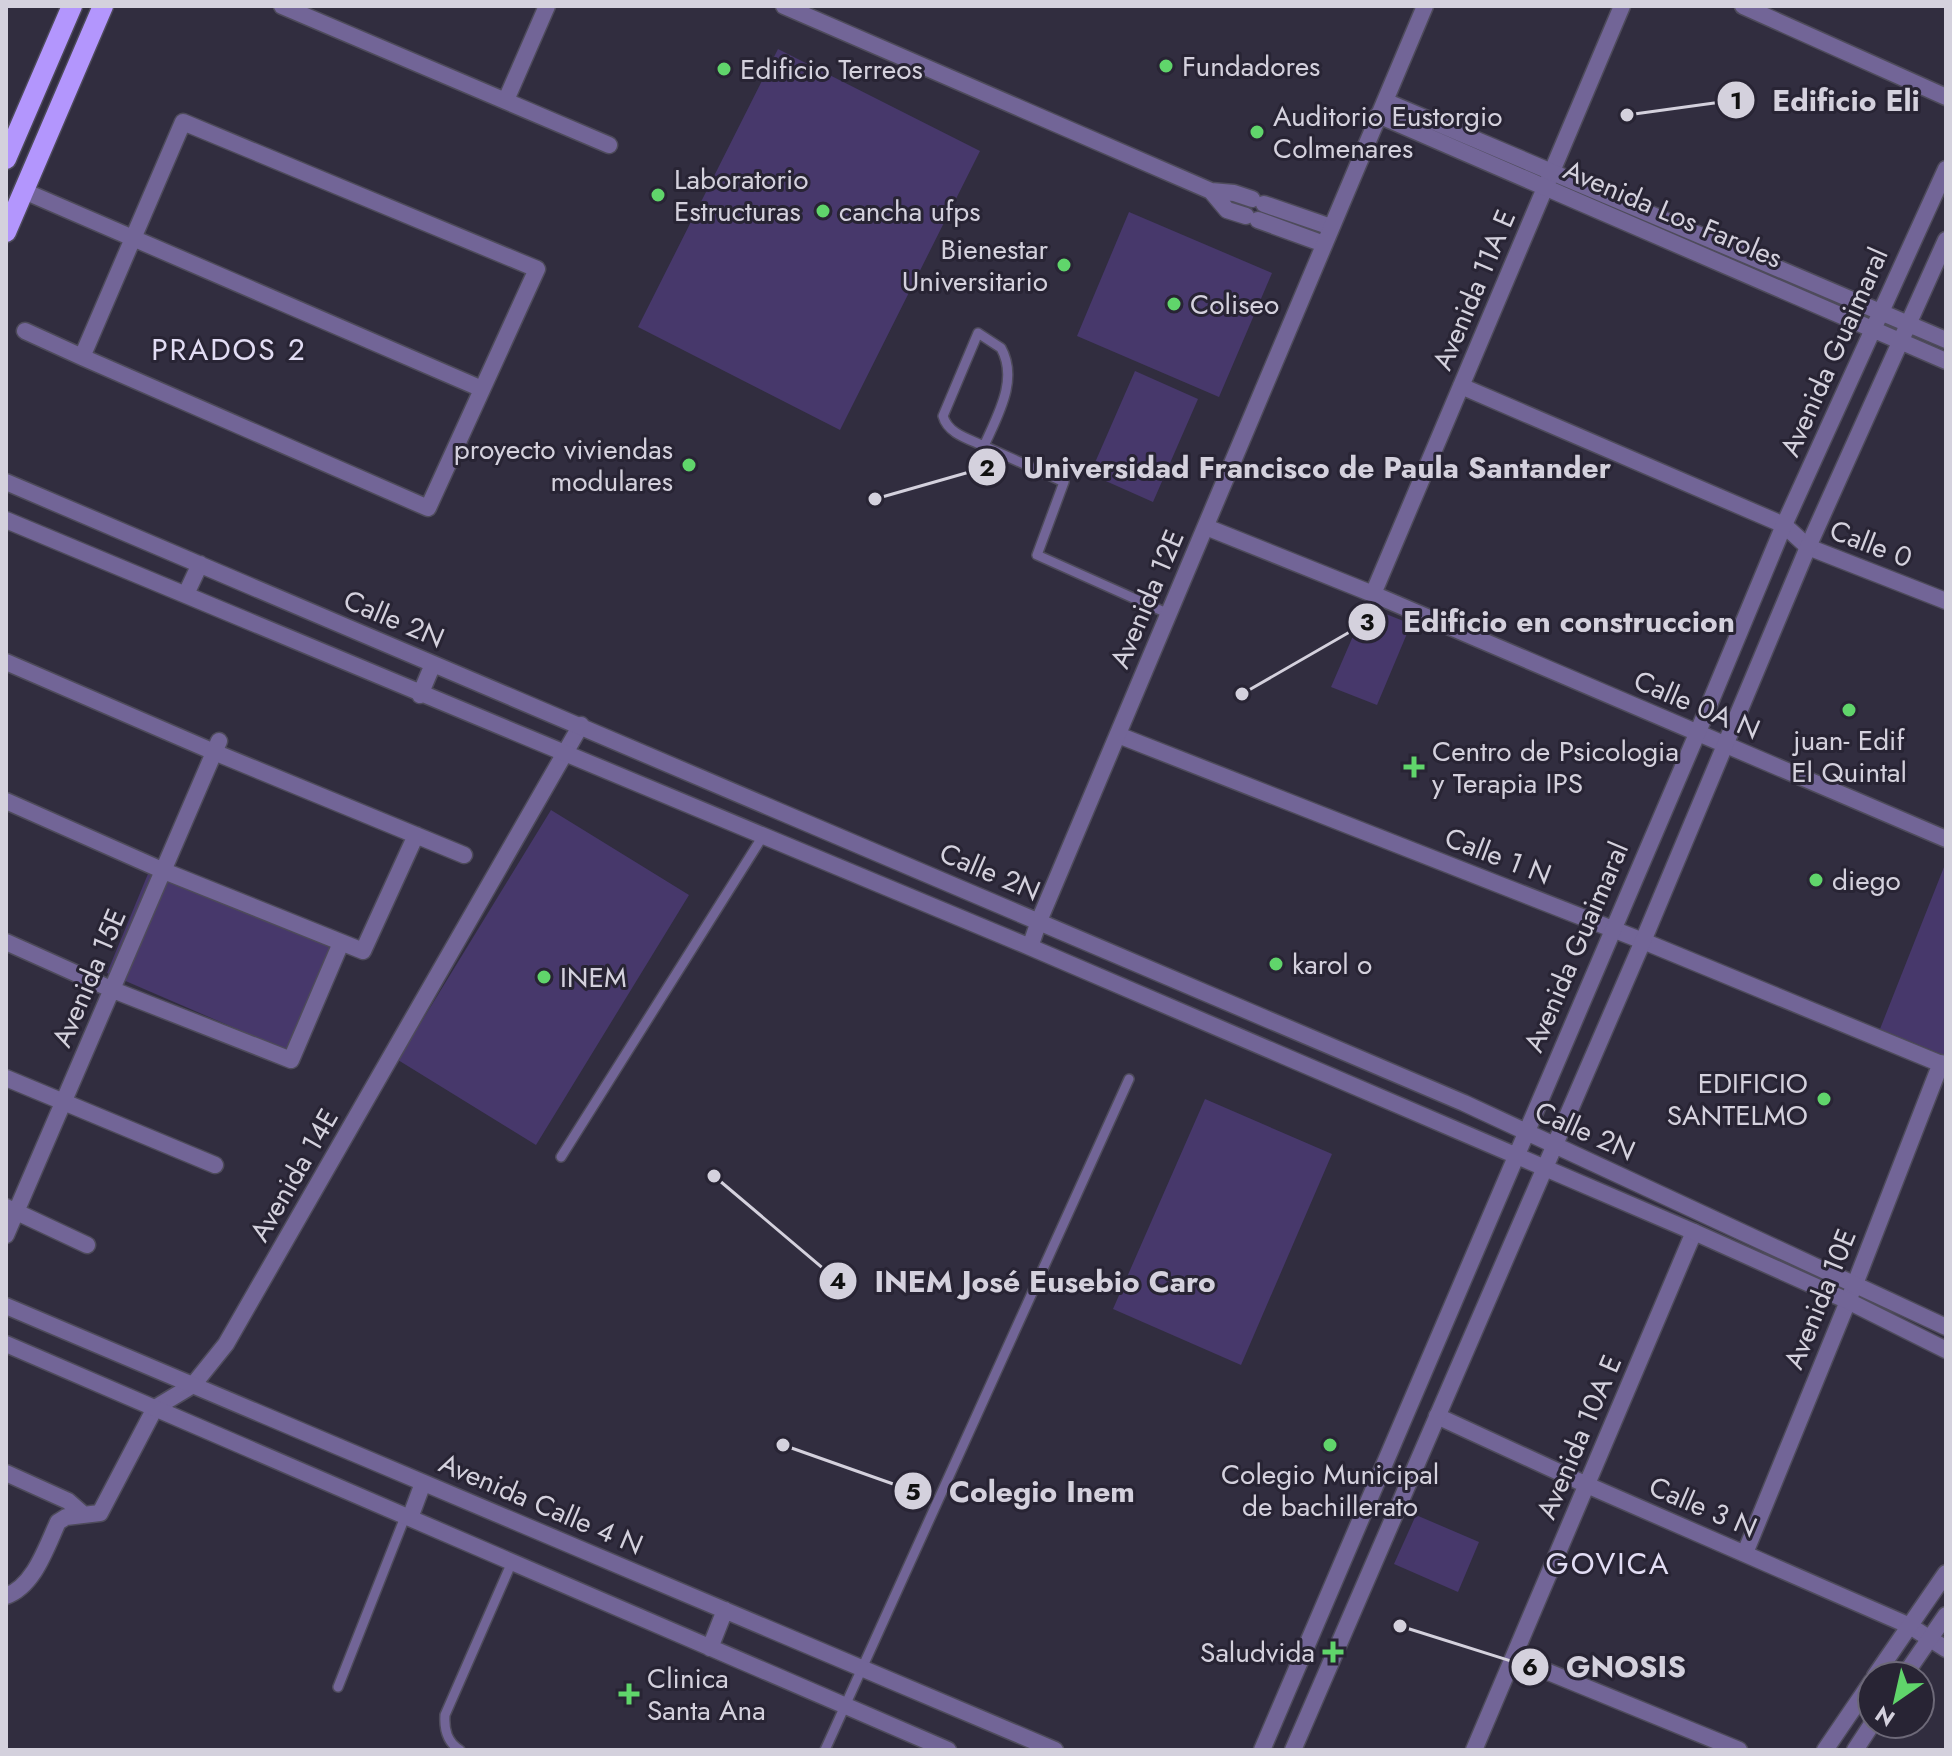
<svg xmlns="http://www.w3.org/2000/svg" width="1952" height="1756" font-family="Jost,sans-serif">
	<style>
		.green { fill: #47386b }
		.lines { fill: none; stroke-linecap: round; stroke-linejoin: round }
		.service-casing { stroke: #4e4b5b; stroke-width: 12 }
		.minor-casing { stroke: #4e4b5b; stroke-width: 19 }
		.tertiary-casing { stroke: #4e4b5b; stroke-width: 19 }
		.primary-casing { stroke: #4e4b5b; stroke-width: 23 }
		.service { stroke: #726597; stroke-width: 9 }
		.minor { stroke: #726597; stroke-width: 16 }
		.tertiary { stroke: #726597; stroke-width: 16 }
		.primary { stroke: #b396fd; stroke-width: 20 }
		.poi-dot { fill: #60d56b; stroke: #282434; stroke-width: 3 }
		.labels { text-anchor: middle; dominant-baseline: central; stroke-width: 6; stroke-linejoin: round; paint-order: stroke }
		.poi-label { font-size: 28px; fill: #d4d1dd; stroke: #282434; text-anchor: start }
		.street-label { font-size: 28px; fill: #d4d1dd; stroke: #282434 }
		.neighbourhood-label { font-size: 30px; letter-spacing: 2px; fill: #e2ddf4; stroke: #282434 }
		.leader { fill: none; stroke: #d4d1dd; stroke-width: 3 }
		.callout-dot { fill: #d4d1dd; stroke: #282434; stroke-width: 3 }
		.mark-label { font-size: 24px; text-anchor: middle; font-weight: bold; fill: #111 }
		.callout-label { font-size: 30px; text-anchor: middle; font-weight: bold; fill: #d4d1dd; stroke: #282434; stroke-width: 6; stroke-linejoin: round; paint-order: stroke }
	</style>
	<rect width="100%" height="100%" fill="#312d3f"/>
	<!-- green -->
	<path class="green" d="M778,49L980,151L840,430L638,327Z
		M1129,212L1272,273L1219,397L1077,336Z
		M1135,371L1198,399L1153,502L1090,474Z
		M1366,606L1411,624L1377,705L1331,687Z
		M551,810L689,895L536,1145L398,1060Z
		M1946,862V1056L1880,1029Z
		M150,869L337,948L290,1052L107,973Z
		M1205,1099L1332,1154L1241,1365L1113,1309Z
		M1416,1515L1479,1542L1458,1592L1394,1564Z"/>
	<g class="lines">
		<defs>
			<path id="service" d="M978,333L1001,348C1019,380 997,416 984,446C969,439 948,434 943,416Z
				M984,446L1064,482L1037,555L1169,614
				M561,1157L763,836
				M338,1687L405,1517
				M460,1750C447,1742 444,1730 445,1715L512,1562
				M825,1750L1129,1079"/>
			<path id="minor" d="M282,6L609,145
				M784,6L1211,191L1234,193L1252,199
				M1743,6L1946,97
				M506,100L547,6
				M24,191L482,389
				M1211,191L1227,210L1246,216
				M1264,204L1331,227
				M1258,220L1324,244
				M25,331L82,357L428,508L537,269L183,122L82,357
				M1461,386L1784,525L1808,547L1946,601
				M1206,527L1373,594L1946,839
				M1373,594L1622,6
				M6,662L214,752L464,855
				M1118,735L1643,941L1946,1066
				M6,801L164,871L363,951L416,835
				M6,942L113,990L291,1060L341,943
				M6,1078L215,1165
				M6,1207L87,1245
				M6,1235L219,741
				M1437,1416L1587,1485L1910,1626L1946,1649
				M6,1473L68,1501L84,1515
				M1745,1553L1855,1284L1941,1063
				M6,1596C34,1586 46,1548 58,1522L66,1517L100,1513L155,1408L193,1385L226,1344L581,725
				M1514,1658L1739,1750
				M1474,1750L1694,1232"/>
			<path id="tertiary" d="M1385,101L1946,340
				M1378,115L1946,361
				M6,482L1464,1103L1946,1327
				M6,520L1030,947L1694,1232L1848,1301L1946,1350
				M186,594L200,564
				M420,695L433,664
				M1030,947L1039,921L1425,6
				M6,1306L1055,1750
				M6,1344L948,1750
				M410,1518L423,1483
				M710,1648L725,1610
				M1875,1676L1946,1573
				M1904,1676L1946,1615
				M1262,1750L1697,734L1784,525L1946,169
				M1293,1750L1643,941L1808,547L1946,240
				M1825,1750L1872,1681
				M1855,1750L1872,1724"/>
			<path id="primary" d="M6,159L72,6
				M6,232L103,6"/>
		</defs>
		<!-- service casing -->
		<use href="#service" class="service-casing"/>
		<!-- minor casing -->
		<use href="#minor" class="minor-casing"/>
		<!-- tertiary casing -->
		<use href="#tertiary" class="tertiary-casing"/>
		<!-- primary casing -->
		<use href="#primary" class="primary-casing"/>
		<!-- service -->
		<use href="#service" class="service"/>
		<!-- minor -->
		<use href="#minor" class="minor"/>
		<!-- tertiary -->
		<use href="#tertiary" class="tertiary"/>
		<!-- primary -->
		<use href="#primary" class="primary"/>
	</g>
	<!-- markers -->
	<g class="poi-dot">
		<circle cx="1166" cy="66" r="8"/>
		<circle cx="724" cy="69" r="8"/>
		<circle cx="1257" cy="132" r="8"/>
		<circle cx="658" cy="195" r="8"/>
		<circle cx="823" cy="211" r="8"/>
		<circle cx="1064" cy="265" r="8"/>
		<circle cx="1174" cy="304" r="8"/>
		<circle cx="689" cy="465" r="8"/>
		<circle cx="1849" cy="710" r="8"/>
		<path d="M1410 755h8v8h8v8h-8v8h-8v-8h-8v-8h8z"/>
		<circle cx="1816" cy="880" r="8"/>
		<circle cx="1276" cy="964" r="8"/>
		<circle cx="544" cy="977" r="8"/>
		<circle cx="1824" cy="1099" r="8"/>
		<circle cx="1330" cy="1445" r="8"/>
		<path d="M1329 1640h8v8h8v8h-8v8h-8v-8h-8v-8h8z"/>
		<path d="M625 1682h8v8h8v8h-8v8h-8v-8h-8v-8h8z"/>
	</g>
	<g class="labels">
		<!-- poi labels -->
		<g class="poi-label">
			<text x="1182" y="66">Fundadores</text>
			<text x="740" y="69">Edificio Terreos</text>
			<text x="1273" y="116">Auditorio Eustorgio<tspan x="1273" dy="32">Colmenares</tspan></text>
			<text x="674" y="179">Laboratorio<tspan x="674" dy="32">Estructuras</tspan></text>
			<text x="839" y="211">cancha ufps</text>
			<text x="1048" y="249" text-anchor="end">Bienestar<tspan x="1048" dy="32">Universitario</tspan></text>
			<text x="1190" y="304">Coliseo</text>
			<text x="673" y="449" text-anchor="end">proyecto viviendas<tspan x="673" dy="32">modulares</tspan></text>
			<text x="1849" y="740" text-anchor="middle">juan- Edif<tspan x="1849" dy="32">El Quintal</tspan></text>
			<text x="1432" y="751">Centro de Psicologia<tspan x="1432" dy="32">y Terapia IPS</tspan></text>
			<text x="1832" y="880">diego</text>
			<text x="1292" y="964">karol o</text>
			<text x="560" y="977">INEM</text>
			<text x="1808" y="1083" text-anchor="end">EDIFICIO<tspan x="1808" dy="32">SANTELMO</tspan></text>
			<text x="1330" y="1474" text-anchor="middle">Colegio Municipal<tspan x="1330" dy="32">de bachillerato</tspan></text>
			<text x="1315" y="1652" text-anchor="end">Saludvida</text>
			<text x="647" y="1678">Clinica<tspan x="647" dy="32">Santa Ana</tspan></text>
		</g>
		<!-- street labels -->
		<g class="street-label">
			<text transform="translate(1673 214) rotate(23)">Avenida Los Faroles</text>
			<text transform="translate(1474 290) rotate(-67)">Avenida 11A E</text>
			<text transform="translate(1834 352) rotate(-66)">Avenida Guaimaral</text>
			<text transform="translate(1871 544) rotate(21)">Calle 0</text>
			<text transform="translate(1147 599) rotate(-67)">Avenida 12E</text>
			<text transform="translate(394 619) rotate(23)">Calle 2N</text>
			<text transform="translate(1697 705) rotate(23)">Calle 0A N</text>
			<text transform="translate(1498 856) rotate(21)">Calle 1 N</text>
			<text transform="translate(990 872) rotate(23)">Calle 2N</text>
			<text transform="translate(1576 947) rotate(-67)">Avenida Guaimaral</text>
			<text transform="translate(89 978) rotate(-67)">Avenida 15E</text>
			<text transform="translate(1585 1131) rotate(24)">Calle 2N</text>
			<text transform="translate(294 1175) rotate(-60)">Avenida 14E</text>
			<text transform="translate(1820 1299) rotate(-68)">Avenida 10E</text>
			<text transform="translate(1579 1437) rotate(-67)">Avenida 10A E</text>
			<text transform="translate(541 1504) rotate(23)">Avenida Calle 4 N</text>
			<text transform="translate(1703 1507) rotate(23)">Calle 3 N</text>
		</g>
		<!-- neighbourhood labels -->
		<g class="neighbourhood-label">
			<text x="229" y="349">PRADOS 2</text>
			<text x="1608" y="1563">GOVICA</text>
		</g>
	</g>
	<!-- callouts -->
	<path class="leader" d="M1627 115L1736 100M875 499L987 467M1242 694L1367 622M714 1176L838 1281M783 1445L913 1491M1400 1626L1530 1667"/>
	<g class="callout-dot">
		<circle cx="1627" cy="115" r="8"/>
		<circle cx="875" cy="499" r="8"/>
		<circle cx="1242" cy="694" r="8"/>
		<circle cx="714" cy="1176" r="8"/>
		<circle cx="783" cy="1445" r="8"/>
		<circle cx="1400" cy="1626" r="8"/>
		<circle cx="1736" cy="100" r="20"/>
		<circle cx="987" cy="467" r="20"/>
		<circle cx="1367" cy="622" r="20"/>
		<circle cx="838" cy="1281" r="20"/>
		<circle cx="913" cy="1491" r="20"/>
		<circle cx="1530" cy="1667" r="20"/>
	</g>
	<g class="mark-label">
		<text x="1736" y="109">1</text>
		<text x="987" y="476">2</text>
		<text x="1367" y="630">3</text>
		<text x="838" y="1289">4</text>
		<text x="913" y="1500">5</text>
		<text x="1530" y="1675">6</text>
	</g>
	<g class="callout-label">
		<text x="1846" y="111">Edificio Eli</text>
		<text x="1317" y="478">Universidad Francisco de Paula Santander</text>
		<text x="1569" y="632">Edificio en construccion</text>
		<text x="1045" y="1292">INEM José Eusebio Caro</text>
		<text x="1042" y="1502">Colegio Inem</text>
		<text x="1626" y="1677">GNOSIS</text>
	</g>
	<!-- border -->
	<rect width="1952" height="1756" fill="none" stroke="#d4d1dd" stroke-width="16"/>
	<!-- north arrow -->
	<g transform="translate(1896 1700) rotate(214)"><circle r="38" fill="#282434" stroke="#6d6978" stroke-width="2"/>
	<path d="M0-6L14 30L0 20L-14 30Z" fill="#60d56b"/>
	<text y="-12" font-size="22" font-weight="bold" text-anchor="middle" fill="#d4d1dd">N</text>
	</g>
</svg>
